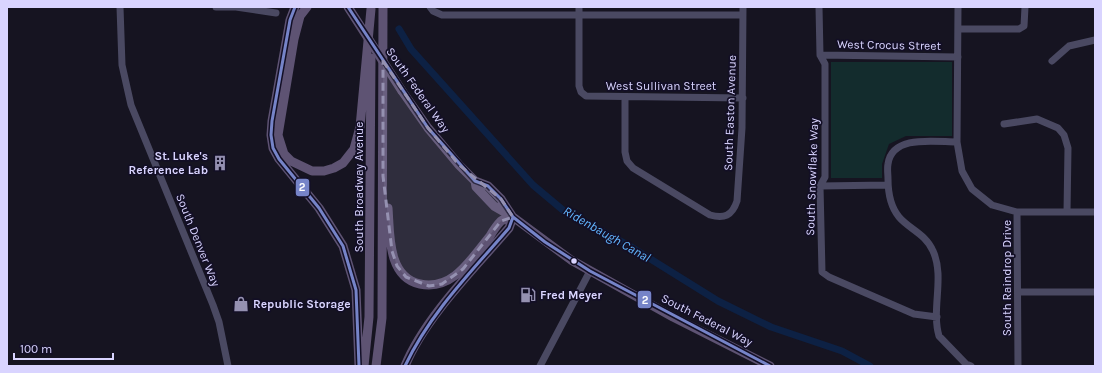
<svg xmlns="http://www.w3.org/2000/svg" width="1102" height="373" font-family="Karla,sans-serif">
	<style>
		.green { fill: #132c2d }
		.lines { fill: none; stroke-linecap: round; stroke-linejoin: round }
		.canal { stroke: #0d2144; stroke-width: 7 }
		.minor { stroke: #4a4962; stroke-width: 7 }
		.major { stroke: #5e5373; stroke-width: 9 }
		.major-bridge { stroke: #5e5373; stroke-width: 9 }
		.bus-1-casing { stroke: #130f26; stroke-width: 6 }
		.bus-1 { stroke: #7684c8; stroke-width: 3 }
		.marked { fill: #9591b1; fill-opacity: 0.2; stroke: #9591b1; stroke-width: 3; stroke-dasharray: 8 5; stroke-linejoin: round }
		.bus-dot { fill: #d9d4ff; stroke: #130f26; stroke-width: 1.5 }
		.labels { text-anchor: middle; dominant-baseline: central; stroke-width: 3.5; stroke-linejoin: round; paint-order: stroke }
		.street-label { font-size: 12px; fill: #d9d4ff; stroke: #130f26 }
		.poi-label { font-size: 12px; font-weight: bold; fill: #d9d4ff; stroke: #130f26; text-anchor: start }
		.water-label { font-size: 13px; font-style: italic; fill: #62b6ff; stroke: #130f26 }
		.line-badge { stroke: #130f26; stroke-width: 1.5 }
		.badge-label { font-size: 11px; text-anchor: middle; font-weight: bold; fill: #fff }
	</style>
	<rect width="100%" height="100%" fill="#161421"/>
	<!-- green -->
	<path class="green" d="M831,62H952V136H906L889,144L882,164V178H831Z"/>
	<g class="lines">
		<!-- canal -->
		<path class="canal" d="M399,29L411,49L533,185L564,211L628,245L718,301L771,327L842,351L870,366"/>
		<!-- minor -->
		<path class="minor" d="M120,7L122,65L131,105L213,305L219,322L228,366
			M216,7H236L276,13
			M430,7L433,11L442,15H743
			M579,7V86L581,92L586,96L743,98
			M819,7L820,55L825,64V177L820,186L822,272L829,277L914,314L937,317
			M958,7L957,142L962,171L972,189L992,205L1017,212L1018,366
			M958,29H1019L1024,26L1025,7
			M820,55L958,57
			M1052,61L1069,46L1095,40
			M625,97V152L627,161L633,168L710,215C724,219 732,216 737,201L742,128L743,7
			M1004,124L1037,119L1058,128L1064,135L1068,148L1067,212
			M957,142C936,142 892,134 888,164C887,169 888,174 888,179C888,192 890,206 899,217C909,229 926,234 933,251C945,277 931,309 939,336L966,364L971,366
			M820,186L888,185
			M1017,212H1095
			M1018,292H1095
			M540,366L590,271"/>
		<!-- major -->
		<path class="major" d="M295,7L290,20L272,121L271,135L273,148L279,159L319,208L343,246L356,290L359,366
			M307,7L300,16L294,39L278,135L284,154L291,161L312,171H324L334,168L343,163L354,149L360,127L371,9
			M402,91L428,128L459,165L475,181L488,186L501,199L512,216
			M475,181L476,187L494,206L513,217L571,260L673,317L770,366
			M388,208C390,233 387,277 420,284C453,291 471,259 490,236C493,231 497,225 501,221C504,219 509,218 513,217
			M364,366L369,317L371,58
			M376,366L382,318L383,7
			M405,366C425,317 475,268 509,228L513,217"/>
		<!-- major-bridge -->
		<path class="major-bridge" d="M348,7L402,91"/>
		<defs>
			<path id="bus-1" d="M295,7L290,20L272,121L271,135L273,148L279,159L319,208L343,246L356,290L359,366
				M348,7L428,128L475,181L488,186L501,199L513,217L545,242L590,271L770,366
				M405,366C430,313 471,272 509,228L513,217"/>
		</defs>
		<!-- bus-1 casing -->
		<use href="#bus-1" class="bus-1-casing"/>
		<!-- bus-1 -->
		<use href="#bus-1" class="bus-1"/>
	</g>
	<!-- marked area -->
	<path class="marked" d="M383,61L428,128L459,165L501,199L513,217L501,221L463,269L442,284L429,286L406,277L397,266L392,251L383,176Z"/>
	<!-- icons -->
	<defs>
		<symbol id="building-bare" viewBox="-9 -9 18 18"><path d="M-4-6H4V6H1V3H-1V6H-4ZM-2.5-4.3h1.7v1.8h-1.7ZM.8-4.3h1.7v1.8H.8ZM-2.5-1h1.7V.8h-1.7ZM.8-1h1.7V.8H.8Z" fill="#9591b1" stroke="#130f26" stroke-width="2.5" paint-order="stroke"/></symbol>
		<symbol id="fuel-bare" viewBox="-9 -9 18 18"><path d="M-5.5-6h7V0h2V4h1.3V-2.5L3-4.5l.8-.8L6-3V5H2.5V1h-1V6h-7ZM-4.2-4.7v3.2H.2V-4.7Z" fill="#9591b1" stroke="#130f26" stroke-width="2.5" paint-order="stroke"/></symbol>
		<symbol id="shop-bare" viewBox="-9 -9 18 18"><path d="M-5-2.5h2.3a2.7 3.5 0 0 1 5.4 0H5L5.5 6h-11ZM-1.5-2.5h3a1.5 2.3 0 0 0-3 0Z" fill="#9591b1" stroke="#130f26" stroke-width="2.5" paint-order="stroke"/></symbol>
	</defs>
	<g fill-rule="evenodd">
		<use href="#building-bare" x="209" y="152" width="22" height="22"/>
		<use href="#fuel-bare" x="517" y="284" width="22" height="22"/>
		<use href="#shop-bare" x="230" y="293" width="22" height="22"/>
	</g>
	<!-- markers -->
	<circle class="bus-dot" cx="574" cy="261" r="3.5"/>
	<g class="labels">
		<!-- street labels -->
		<g class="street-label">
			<text transform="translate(889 45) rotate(1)">West Crocus Street</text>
			<text x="661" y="86">West Sullivan Street</text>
			<text transform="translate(418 90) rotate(55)">South Federal Way</text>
			<text transform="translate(730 113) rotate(-88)">South Easton Avenue</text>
			<text transform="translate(812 177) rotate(-88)">South Snowflake Way</text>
			<text transform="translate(359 187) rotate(-90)">South Broadway Avenue</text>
			<text transform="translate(198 240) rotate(68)">South Denver Way</text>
			<text transform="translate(1007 278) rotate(-90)">South Raindrop Drive</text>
			<text transform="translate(707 320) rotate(27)">South Federal Way</text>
		</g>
		<!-- poi labels -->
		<g class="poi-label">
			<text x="208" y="156" text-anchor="end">St. Luke's<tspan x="208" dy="14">Reference Lab</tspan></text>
			<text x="540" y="295">Fred Meyer</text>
			<text x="253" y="304">Republic Storage</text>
		</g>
		<!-- water labels -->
		<g class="water-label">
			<text transform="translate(607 234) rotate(30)">Ridenbaugh Canal</text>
		</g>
	</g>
	<g class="line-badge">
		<rect x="295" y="178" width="15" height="19" rx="4" fill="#7684c8"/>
		<rect x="637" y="290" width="15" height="19" rx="4" fill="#7684c8"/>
	</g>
	<g class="badge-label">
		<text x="302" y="191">2</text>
		<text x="645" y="304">2</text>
	</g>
	<!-- border -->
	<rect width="1102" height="373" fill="none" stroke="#d9d4ff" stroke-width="16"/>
	<!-- scale -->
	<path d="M14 353v6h99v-6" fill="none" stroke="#d9d4ff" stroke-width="2"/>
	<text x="20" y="353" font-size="12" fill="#d9d4ff" stroke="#130f26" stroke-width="3" paint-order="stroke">100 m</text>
</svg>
